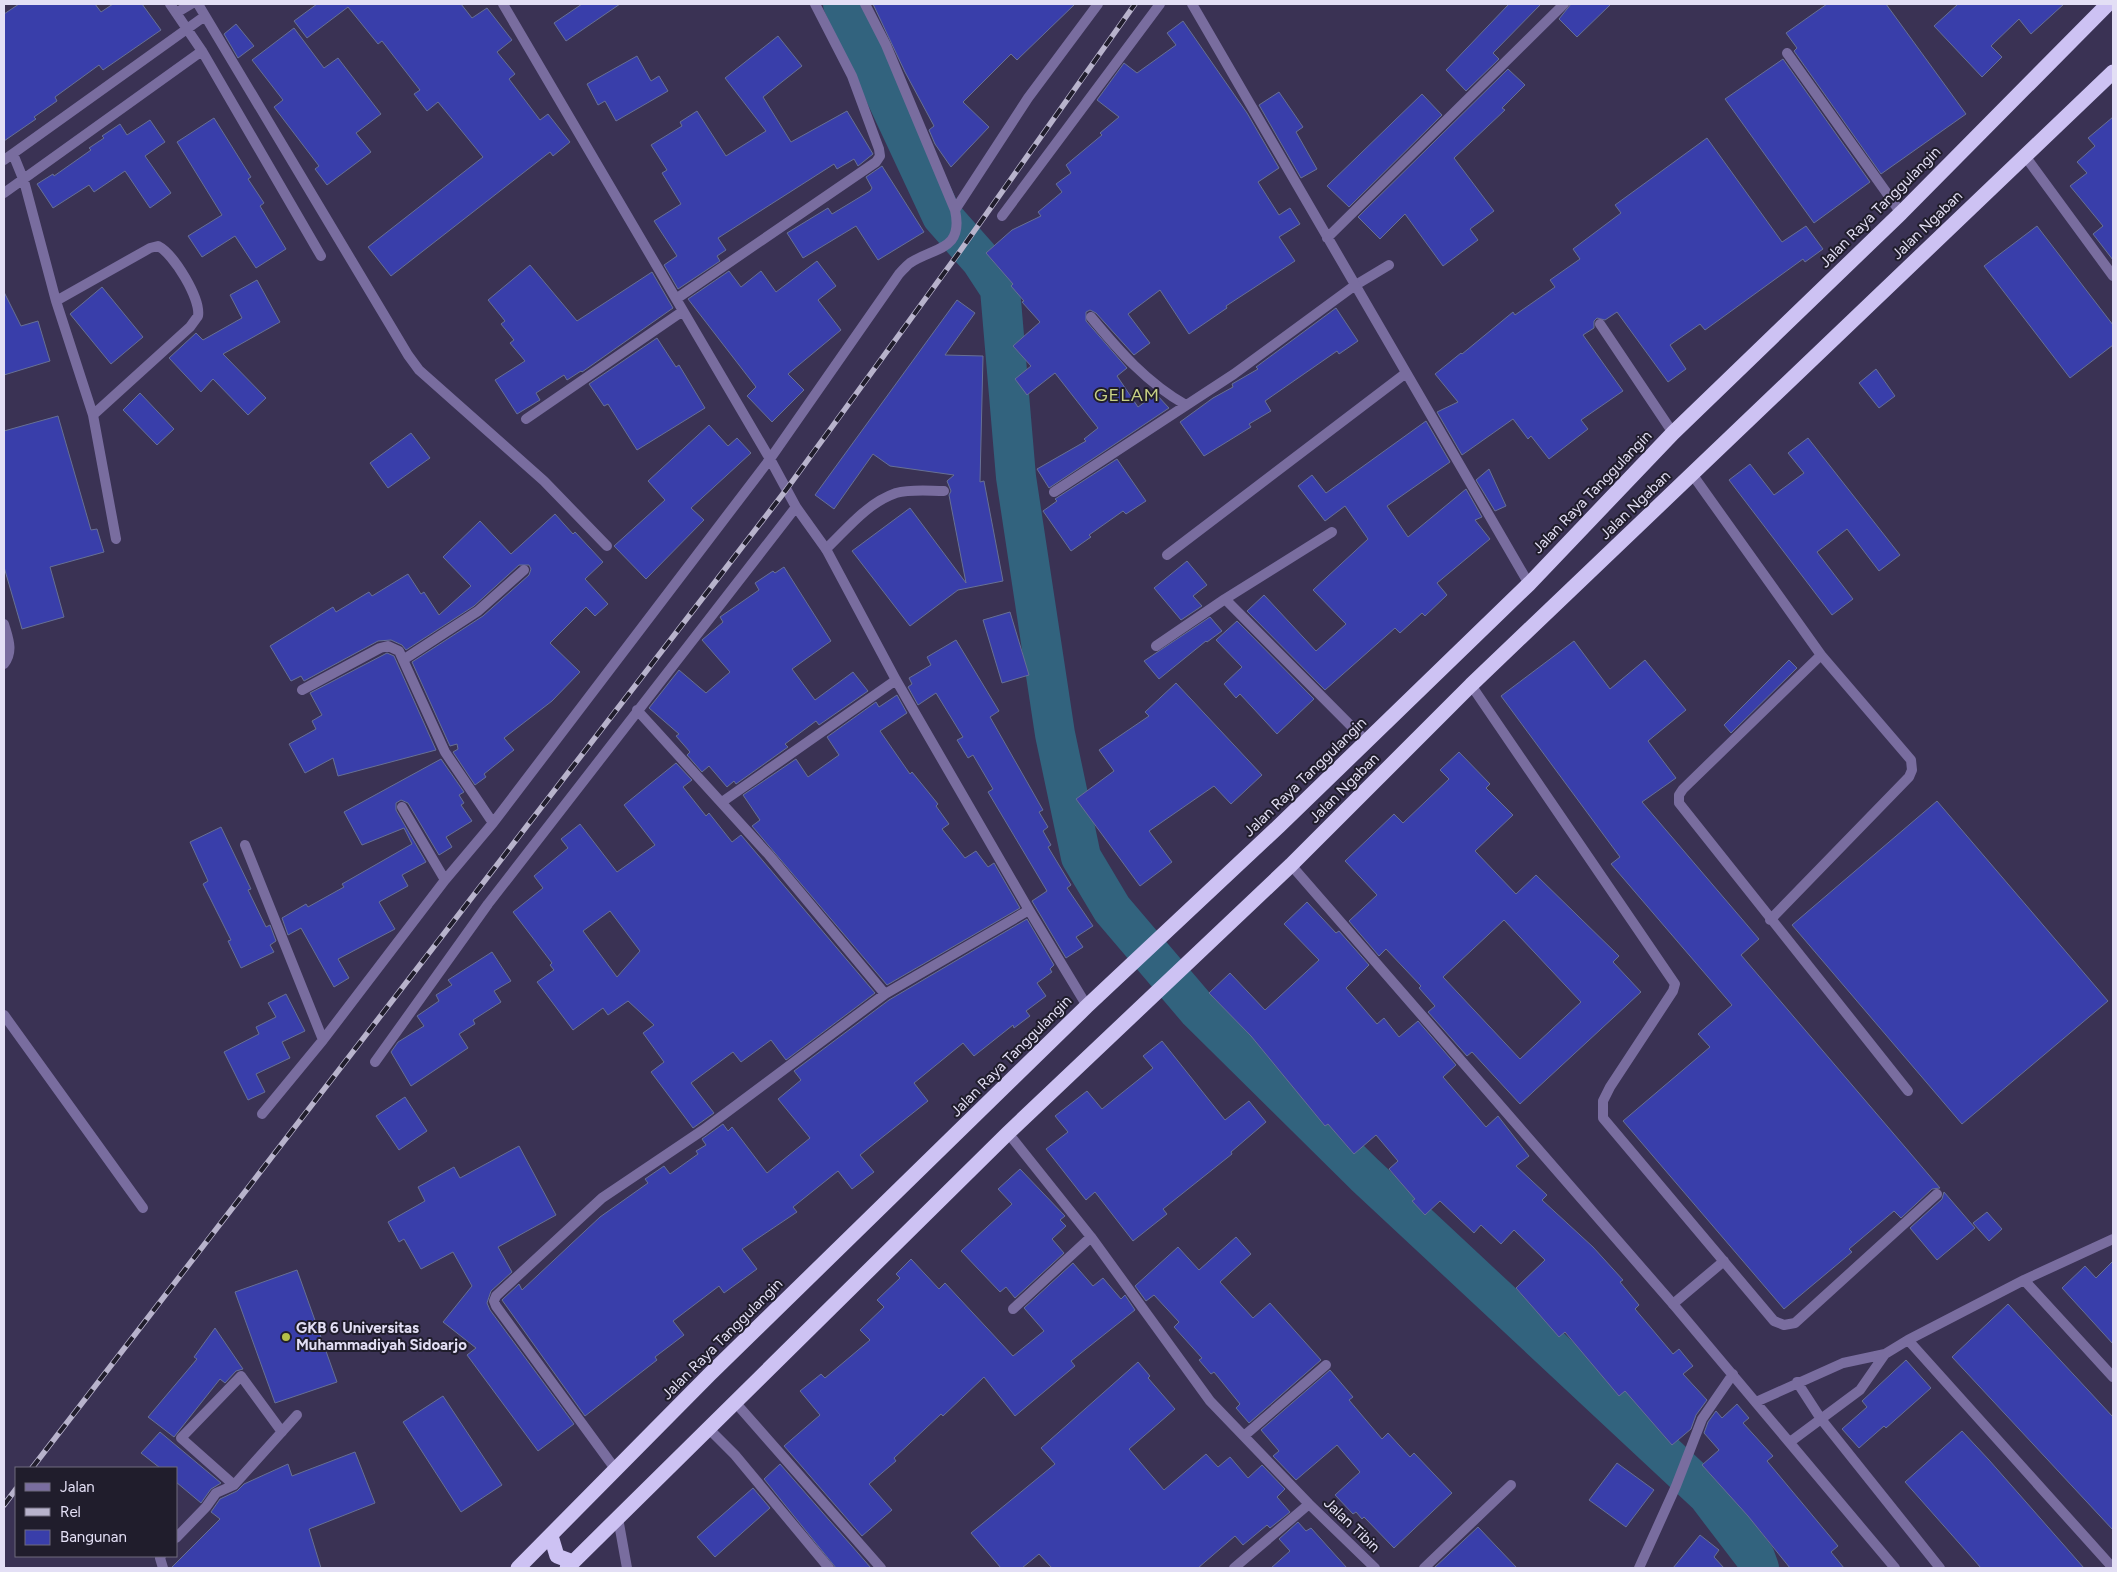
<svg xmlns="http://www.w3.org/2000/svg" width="2117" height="1572" font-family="Figtree,sans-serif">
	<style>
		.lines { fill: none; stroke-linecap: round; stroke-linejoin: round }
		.river { stroke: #32637e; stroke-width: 40 }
		.building { fill: #393eaa; stroke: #677095; fill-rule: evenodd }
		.lane { stroke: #796d9f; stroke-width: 10 }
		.street { stroke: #796d9f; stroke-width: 10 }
		.highway { stroke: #cdc2f3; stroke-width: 15 }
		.rail-casing { stroke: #b8b3cc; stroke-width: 5.5 }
		.rail { stroke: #201d2c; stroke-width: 4; stroke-dasharray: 11; stroke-linecap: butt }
		.poi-dot { fill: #b6c149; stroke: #201d2c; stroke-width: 2 }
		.labels { text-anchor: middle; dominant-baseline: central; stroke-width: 4; stroke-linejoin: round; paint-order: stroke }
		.street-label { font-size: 15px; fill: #e3dff5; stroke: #201d2c }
		.poi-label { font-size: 15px; font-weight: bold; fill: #e3dff5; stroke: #201d2c; text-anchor: start }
		.quarter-label { font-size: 18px; letter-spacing: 1px; fill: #c8d184; stroke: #201d2c }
	</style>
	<rect width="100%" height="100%" fill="#3a3254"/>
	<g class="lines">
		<!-- river -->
		<path class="river" d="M843,4L942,216L981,260L1000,289L1016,477L1055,734L1081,857L1112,909L1198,1010L1365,1175L1707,1494L1755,1557L1759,1568"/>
	</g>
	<!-- building -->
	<path class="building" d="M19,4H95L101,12L113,4H142L161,30L103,70L99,65L55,97L57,101L34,117L36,119L4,141V14Z
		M317,4H461L472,18L487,8L512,40L497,52L515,74L509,79L540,120L548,114L570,142L553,156L550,152L391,276L368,247L483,157L438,102L427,111L414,94L420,90L382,41L378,44L348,7L307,38L294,21Z
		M582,4H620L566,41L554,23Z
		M873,4H1075L1017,60L1011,54L963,102L989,127L951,167L935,144L929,130L934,126L905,72Z
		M1509,4H1541L1493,53L1499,59L1466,91L1446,70Z
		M1571,4H1611L1577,37L1559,19Z
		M1827,4H1886L1966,114L1881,174L1794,51L1797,48L1786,33Z
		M1958,4H2064L2031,34L2019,19L1991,46L2002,57L1982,77L1934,26Z
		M1183,21L1247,113L1279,168L1258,182L1279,215L1290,208L1300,224L1279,237L1295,261L1226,306L1227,308L1189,334L1160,290L1128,314L1150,343L1134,355L1096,313L1090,310L1086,312V321L1127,368L1117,376L1138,407L1156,394L1169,408L1049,488L1037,469L1086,441L1084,439L1098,428L1055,373L1027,395L1015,379L1031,366L1013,346L1040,322L1022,302L1024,301L1011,286L1013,284L986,253L1012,230L1041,216L1038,212L1062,192L1056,184L1071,173L1066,165L1102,135L1100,133L1119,117L1097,100L1124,63L1137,73L1176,45L1167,33Z
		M236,24L254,46L238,58L224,34Z
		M294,28L324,68L338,58L381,114L356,133L371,152L327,185L315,169L319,166L274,107L283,100L252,60Z
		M778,36L802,66L763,97L791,142L847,111L873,154L858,166L854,159L837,169L834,164L718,238L726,250L717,256L720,261L678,289L664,265L677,256L654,221L681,204L662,173L667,170L651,145L682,126L680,122L697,111L726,156L766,131L725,78Z
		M637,56L651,81L659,76L668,91L616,121L605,101L598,105L587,84Z
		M1783,59L1870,182L1814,223L1725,99Z
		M1508,69L1525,85L1502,108L1505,110L1454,158L1494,211L1470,229L1478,240L1443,266L1405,214L1380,239L1358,217Z
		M1279,92L1303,127L1296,132L1317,169L1301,178L1259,105Z
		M1422,94L1442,115L1349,207L1327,186Z
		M2113,117V260L2093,234L2103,226L2070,186L2087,173L2077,162L2095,146L2088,138Z
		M214,118L251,177L248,179L264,203L260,206L286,249L256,268L235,236L202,257L188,236L222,215L177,142Z
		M150,120L165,142L145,156L171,193L150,208L125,171L94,192L89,185L53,208L37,184L53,174L54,176L91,150L89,148L104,138L102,136L120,124L127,135Z
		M1707,138L1782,242L1806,226L1823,249L1805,262L1803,259L1705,330L1700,324L1670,345L1686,369L1668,382L1617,312L1605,320L1597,318L1594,321V328L1583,335L1623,391L1581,420L1588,429L1549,459L1531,436L1528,439L1513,419L1462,455L1437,412L1458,402L1435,374L1461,353L1462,354L1513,312L1515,315L1555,287L1550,280L1580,259L1573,249L1621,213L1615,205Z
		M882,166L924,232L878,260L856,226L803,258L787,233L828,208L832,214L870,191L872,188L866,177Z
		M2037,226L2113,325V345L2070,378L1984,266Z
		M817,261L836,286L818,300L841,330L788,374L804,390L772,422L747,396L756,387L688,299L729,271L741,287L761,271L776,292Z
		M530,265L577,321L652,272L673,308L582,372L581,371L567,380L564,375L536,393L540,400L517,414L495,380L525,361L510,343L514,340L501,324L505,321L488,300Z
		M257,280L280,322L223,354L266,398L248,415L213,379L201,392L169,358L196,333L203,340L242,318L230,295Z
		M102,287L143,337L111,364L70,314Z
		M4,292L21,326L38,321L50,361L4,375Z
		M957,300L975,313L945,355L983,356L980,482L984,481L1003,581L958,590L910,626L852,551L910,508L966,583L949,495L951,491L947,481L954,475L890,466L873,454L834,509L815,495Z
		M1336,308L1358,341L1339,354L1337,351L1265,401L1271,411L1249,424L1251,427L1204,456L1180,422L1213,398L1233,387L1232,384L1258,369L1256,367Z
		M657,338L676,367L679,365L705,408L637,450L608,404L604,406L589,384Z
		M1876,369L1895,396L1879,408L1859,383Z
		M140,393L174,429L157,445L123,410Z
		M58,416L91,530L97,529L104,552L50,567L64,617L22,629L4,567V431Z
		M1426,421L1450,462L1387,506L1408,537L1466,489L1482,517L1475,520L1490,539L1437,583L1447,595L1425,616L1422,613L1400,633L1395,628L1325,690L1247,611L1264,595L1316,651L1346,624L1313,590L1368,539L1345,506L1325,521L1298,486L1312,475L1326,493Z
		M709,425L728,446L737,438L751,453L691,508L704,520L646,579L614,546L665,500L648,481Z
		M411,433L430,458L388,488L370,463Z
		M1808,438L1900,555L1879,571L1847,529L1817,552L1853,599L1832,615L1729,480L1750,464L1774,495L1804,473L1788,453Z
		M1117,459L1146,501L1126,514L1123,511L1089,535L1091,537L1071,551L1043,511L1057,501L1055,499Z
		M1489,469L1506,506L1495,511L1476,480Z
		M555,514L573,534L575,532L603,562L585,579L608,604L595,616L586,607L550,643L580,672L552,701L504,738L514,750L484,774L486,777L475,785L453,752L458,749L457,744L450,746L412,662L483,616L529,575L531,569L529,565H519L474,606L406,650L402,645L391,640L378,641L304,681L301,676L291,681L270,646L333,607L336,612L369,592L372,596L408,574L421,594L424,592L439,615L471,586L443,557L480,521L511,554Z
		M1187,561L1207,585L1193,596L1202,606L1181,620L1154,588Z
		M784,567L831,641L792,669L815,700L853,672L868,691L819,725L816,721L785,744L788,747L736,784L734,781L727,787L709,766L702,772L687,755L690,752L676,736L679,734L649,708L679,670L706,693L730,672L702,640L723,622L720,617L759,590L755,583L773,571L775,573Z
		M1010,612L1029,675L1002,683L983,620Z
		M1210,617L1222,631L1207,642L1206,641L1159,679L1144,661Z
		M1237,621L1314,699L1277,734L1240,694L1236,698L1224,684L1242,667L1216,640Z
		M956,640L999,711L990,717L1043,810L1039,812L1048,827L1043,831L1051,845L1048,847L1071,885L1067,888L1093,926L1076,937L1083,947L1066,958L1032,901L1047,891L988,792L993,789L973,755L968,758L957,740L963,737L936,693L918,705L908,687L912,684L909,678L931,665L927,657Z
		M1574,641L1610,689L1645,660L1686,710L1648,741L1676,778L1642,802L1759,939L1741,955L1940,1188L1932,1189L1901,1218L1894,1211L1849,1249L1852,1252L1784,1309L1623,1121L1710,1047L1698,1034L1732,1005L1611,864L1620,857L1501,696Z
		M387,653L394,656L436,750L338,776L333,758L305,773L289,744L316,729L312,721L322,715L310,693Z
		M1789,660L1797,668L1731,733L1724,725Z
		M1176,683L1262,775L1231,804L1214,786L1149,831L1172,862L1140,886L1076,799L1114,771L1099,750L1149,716L1145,712Z
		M897,695L907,713L880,731L910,774L912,772L938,804L936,806L949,824L942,829L965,858L976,851L988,867L994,863L1020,908L887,985L752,826L760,820L743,795L796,759L808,777L839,755L827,737L876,702L879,707Z
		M1459,752L1490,784L1486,788L1513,815L1475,851L1516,894L1536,875L1619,956L1613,962L1641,992L1520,1104L1472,1052L1467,1056L1428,1012L1435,1006L1419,988L1421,986L1386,949L1379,956L1349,921L1377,895L1345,861L1394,814L1403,823L1449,779L1440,770ZM1504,920L1581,1002L1520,1059L1443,977Z
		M441,759L464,792L459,795L464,803L461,805L472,821L446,837L452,847L439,855L408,803L401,800L396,803V810L426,862L402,875L408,886L379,902L395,929L338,959L349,978L334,987L301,928L288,935L282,918L306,904L308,907L344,887L342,884L412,844L404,828L362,845L344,812Z
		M676,763L692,780L683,787L706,816L709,813L732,842L741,835L875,993L786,1060L771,1040L741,1062L733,1052L691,1083L714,1113L693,1128L651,1072L664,1062L643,1033L654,1025L628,1001L608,1015L603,1008L573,1030L537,982L554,970L550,965L552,963L513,912L543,888L534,876L568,848L561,839L580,824L617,872L655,845L624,805ZM610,911L640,951L617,977L583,931Z
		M1937,801L2108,1001L1962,1124L1792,925Z
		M221,827L251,889L248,890L266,927L270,925L276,941L270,945L274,952L241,968L228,941L231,940L203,884L208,881L190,842Z
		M1307,902L1336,933L1339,931L1369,965L1346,988L1377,1024L1384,1018L1399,1037L1418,1021L1456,1065L1443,1077L1486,1127L1498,1116L1529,1156L1516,1166L1547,1195L1542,1200L1593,1247L1623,1280L1620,1282L1639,1305L1635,1309L1673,1354L1679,1349L1693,1366L1683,1374L1707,1400L1696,1415L1691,1429L1672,1445L1625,1391L1619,1396L1565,1332L1559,1337L1516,1288L1545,1260L1514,1230L1501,1244L1481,1225L1474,1233L1440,1201L1425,1215L1412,1201L1415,1199L1389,1169L1398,1161L1376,1135L1354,1154L1328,1124L1325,1126L1251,1036L1209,993L1230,973L1265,1010L1319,960L1284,924Z
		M1027,919L1054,965L1050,969L1052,972L1037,983L1046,996L1026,1011L1030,1016L1014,1028L1013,1025L974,1056L963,1043L914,1083L928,1101L860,1155L874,1172L852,1189L838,1171L793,1207L797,1212L742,1249L757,1269L724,1293L719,1286L673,1321L684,1335L655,1357L657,1360L585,1416L502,1300L519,1284L522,1290L600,1217L648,1183L645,1179L664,1166L670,1174L698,1154L696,1151L706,1145L702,1139L723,1124L728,1131L732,1127L767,1173L810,1138L778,1099L801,1080L794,1071L889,1000Z
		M492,952L511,981L494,991L501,1002L473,1020L475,1024L459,1034L468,1048L411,1086L391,1052L398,1042L424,1026L417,1016L439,1001L436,995L452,985L448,980Z
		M286,994L305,1031L282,1042L290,1058L256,1074L265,1092L248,1100L224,1052L259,1034L256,1027L276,1017L268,1003Z
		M1162,1041L1225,1120L1249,1101L1266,1122L1231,1152L1232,1154L1163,1209L1167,1214L1133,1241L1095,1192L1086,1200L1046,1149L1068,1132L1055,1116L1087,1091L1102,1109L1153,1068L1143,1056Z
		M405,1097L427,1131L399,1150L376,1116Z
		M519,1146L556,1215L498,1247L512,1272L491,1291L487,1303L490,1310L574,1424L538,1451L467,1355L476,1348L443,1322L472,1286L453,1252L421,1269L404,1239L399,1242L388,1222L425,1201L418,1187L454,1167L460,1178Z
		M1020,1169L1065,1216L1060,1220L1066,1226L1052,1239L1064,1253L1015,1298L1006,1287L1000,1292L961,1251L1012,1204L998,1189Z
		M1944,1192L1975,1228L1937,1260L1910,1228L1942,1199Z
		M1987,1212L2002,1229L1989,1241L1973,1223Z
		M1236,1237L1251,1254L1220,1282L1253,1318L1270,1303L1321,1360L1249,1423L1236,1408L1240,1404L1214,1372L1211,1374L1199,1360L1202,1358L1174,1327L1179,1322L1154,1295L1146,1301L1135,1286L1178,1247L1199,1270Z
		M911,1259L939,1289L945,1283L1013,1356L1044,1331L1024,1308L1073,1263L1093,1286L1103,1278L1121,1299L1125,1295L1135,1310L1071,1361L1075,1366L1015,1416L984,1377L943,1416L941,1414L894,1458L896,1461L869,1484L892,1510L862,1536L784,1446L820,1415L800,1391L821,1374L825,1378L870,1340L860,1330L884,1307L877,1300L900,1278L896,1274Z
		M2113,1261V1344L2062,1288L2085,1266L2096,1278Z
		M297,1270L337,1382L275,1403L235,1292Z
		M2008,1304L2113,1417V1530L1952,1357Z
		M215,1328L243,1369L236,1371L225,1383L220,1379L174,1437L148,1417L197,1359L194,1357Z
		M1906,1360L1931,1388L1886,1428L1884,1426L1859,1448L1842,1429L1867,1407L1862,1401Z
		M1138,1362L1150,1376L1148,1378L1175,1409L1129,1449L1164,1490L1206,1454L1218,1467L1230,1457L1248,1478L1262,1465L1285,1489L1277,1497L1290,1512L1270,1528L1267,1525L1243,1545L1235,1536L1198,1568H1052L1039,1554L1022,1568H1001L971,1533L1055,1464L1041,1448Z
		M1330,1370L1353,1397L1349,1400L1382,1439L1388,1433L1410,1457L1414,1453L1452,1493L1394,1548L1364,1517L1362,1519L1356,1512L1353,1514L1335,1495L1360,1472L1337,1445L1296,1480L1273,1456L1279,1451L1261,1430Z
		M443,1396L502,1485L461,1512L403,1422Z
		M1737,1404L1749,1418L1743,1423L1773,1456L1767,1461L1838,1546L1831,1552L1844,1568H1790L1748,1516L1702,1465L1719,1450L1704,1433L1708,1422L1716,1411L1722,1418Z
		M1962,1431L1989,1460L2084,1568H1981L1967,1552L1905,1482Z
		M160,1432L221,1483L211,1489L201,1503L176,1482V1468H160L141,1453Z
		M355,1452L375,1503L309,1529L321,1568H171L220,1519L211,1512L220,1499L237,1491L244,1484L288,1464L292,1476Z
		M1617,1463L1654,1490L1626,1527L1589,1500Z
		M780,1464L851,1545L871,1568H836L764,1479Z
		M753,1488L770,1508L715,1557L697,1537Z
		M1298,1522L1306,1531L1311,1528L1347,1568H1271L1290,1551L1279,1539Z
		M1478,1527L1517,1568H1434Z
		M1700,1535L1719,1550L1714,1557L1724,1568H1673Z"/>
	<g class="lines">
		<!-- lane -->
		<path class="lane" d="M1787,53L1901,213
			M1354,286L1389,265
			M1600,324L1673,433
			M1692,474L1821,655L1683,789L1679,795V803L1908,1091
			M1332,532L1225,599L1367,742
			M826,549C847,529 867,503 896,493C911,489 929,491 944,491
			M1156,646L1225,599
			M1471,685L1675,984L1673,991L1610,1087L1603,1101V1118L1774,1321L1784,1325L1795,1323L1937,1194
			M1770,920L1909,777L1912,770L1911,760L1821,655
			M1673,1304L1724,1261
			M734,1401L881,1568
			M708,1428L735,1455L829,1568
			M234,1485L181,1438L241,1376L282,1432
			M618,1518L627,1568
			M176,1538L206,1507L216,1493L234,1485L297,1415
			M161,1556L160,1558L163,1568"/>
		<!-- street -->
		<path class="street" d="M170,4L202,51L321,256
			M198,4L408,355L419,370L544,481L607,546
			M503,4L770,459L796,507L826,549L896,680L1029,910L1087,1006
			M1192,4L1529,584
			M176,13L191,4
			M13,154L24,181L56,301L93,415L116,539
			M2025,156L2113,276
			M4,160L205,16
			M4,193L202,51
			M955,210L1028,98L1098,4
			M1002,216L1160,4
			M1327,238L1564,4
			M676,299L876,162L880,156L879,149L852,76L815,4
			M56,301L150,248L158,246C174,254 201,299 198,316L190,327L93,415
			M1091,317C1119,351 1147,383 1186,405
			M526,419L683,311
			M1054,492L1234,374L1354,286
			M1167,555L1406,373
			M4,624C8,638 14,651 4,664
			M403,660L478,611L524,570
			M302,690L380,648L388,646L399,651L445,752L493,823
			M637,710L769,855L885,994
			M722,802L896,680
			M402,807L445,880
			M245,845L323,1040L445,880L493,823L770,459L899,274C902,271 906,266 910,263C934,247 964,251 955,210L886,45L865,4
			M1291,865L1673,1304L1895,1568
			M4,1015L143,1208
			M375,1062L488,904L796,507
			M262,1114L323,1040
			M1008,1133L1091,1237L1210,1401L1309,1504L1375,1568
			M2024,1280L2113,1377
			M1013,1309L1091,1237
			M1908,1340L2113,1568
			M1797,1382L1821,1419L1940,1568
			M1756,1402L1843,1363L1885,1354L1908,1340L2024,1280L2113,1239
			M1244,1436L1326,1365
			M1790,1442L1860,1390L1885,1354
			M616,1470L496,1306L494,1301L496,1296L602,1198L703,1130L885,994L1029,910
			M1234,1568L1309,1504
			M1424,1568L1511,1485
			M1639,1568L1676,1486L1702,1419L1733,1374"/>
		<!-- highway -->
		<path class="highway" d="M551,1536L557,1556L573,1562
			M518,1568L710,1374L1087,1006L1279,826L1529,584L1673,433L1901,213L2108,4
			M567,1568L1008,1133L1291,865L1471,685L2113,72"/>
		<defs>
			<path id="rail" d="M32,1468L786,490L958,254L1135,4
				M4,1505L16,1489"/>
		</defs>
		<!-- rail casing -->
		<use href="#rail" class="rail-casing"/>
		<!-- rail -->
		<use href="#rail" class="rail"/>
	</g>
	<!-- markers -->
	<circle class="poi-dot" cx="286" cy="1337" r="5"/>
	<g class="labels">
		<!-- street labels -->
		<g class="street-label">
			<text transform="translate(1880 207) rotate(-45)">Jalan Raya Tanggulangin</text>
			<text transform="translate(1927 225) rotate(-44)">Jalan Ngaban</text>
			<text transform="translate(1592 492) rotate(-46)">Jalan Raya Tanggulangin</text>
			<text transform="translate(1635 505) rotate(-44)">Jalan Ngaban</text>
			<text transform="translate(1305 777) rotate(-44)">Jalan Raya Tanggulangin</text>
			<text transform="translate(1344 788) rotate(-45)">Jalan Ngaban</text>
			<text transform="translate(1011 1056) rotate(-45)">Jalan Raya Tanggulangin</text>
			<text transform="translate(722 1339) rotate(-45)">Jalan Raya Tanggulangin</text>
			<text transform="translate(1352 1525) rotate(44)">Jalan Tibin</text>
		</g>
		<!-- poi labels -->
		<g class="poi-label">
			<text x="296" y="1328">GKB 6 Universitas<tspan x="296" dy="17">Muhammadiyah Sidoarjo</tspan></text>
		</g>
		<!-- quarter labels -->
		<g class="quarter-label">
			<text x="1127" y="395">GELAM</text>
		</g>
	</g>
	<!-- border -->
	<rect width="2117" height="1572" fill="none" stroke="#e3dff5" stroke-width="10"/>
	<!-- legend -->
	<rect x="15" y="1467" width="162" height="90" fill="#201d2c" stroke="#6e6b7c"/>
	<rect x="25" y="1483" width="25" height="8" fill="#796d9f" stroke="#6e6b7c"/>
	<text x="60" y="1492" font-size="15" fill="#e3dff5">Jalan</text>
	<rect x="25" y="1508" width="25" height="8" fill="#b8b3cc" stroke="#6e6b7c"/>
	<text x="60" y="1517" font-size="15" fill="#e3dff5">Rel</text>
	<rect x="25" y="1530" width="25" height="15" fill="#393eaa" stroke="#6e6b7c"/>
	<text x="60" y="1542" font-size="15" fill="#e3dff5">Bangunan</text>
</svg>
